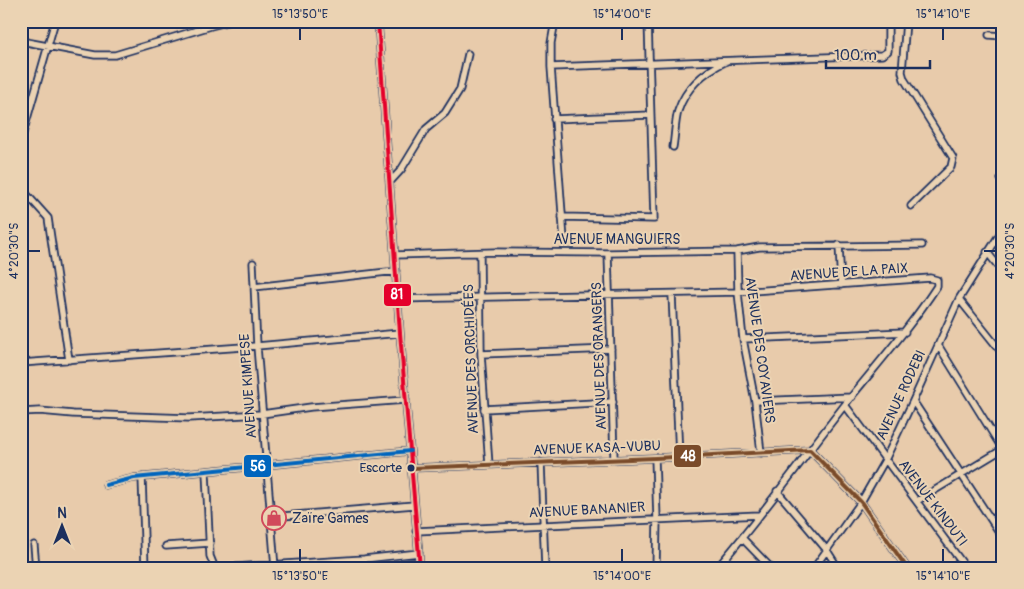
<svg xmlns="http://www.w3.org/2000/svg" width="1024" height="589" font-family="Pangolin,sans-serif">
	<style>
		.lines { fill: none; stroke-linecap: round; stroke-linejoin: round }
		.street-casing { stroke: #1b2f5e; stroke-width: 9 }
		.street { stroke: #ebd3b3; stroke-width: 5.5 }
		.bus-1-casing { stroke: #ebd3b3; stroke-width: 8 }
		.bus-2-casing { stroke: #ebd3b3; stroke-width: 8 }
		.bus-3-casing { stroke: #ebd3b3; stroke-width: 8 }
		.bus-1 { stroke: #e4002b; stroke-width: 4 }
		.bus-2 { stroke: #7a4b2a; stroke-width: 4 }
		.bus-3 { stroke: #0065bd; stroke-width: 4 }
		.ticks { fill: none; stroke: #1b2f5e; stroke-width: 2 }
		.bus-dot { fill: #1b2f5e; stroke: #ebd3b3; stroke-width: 2 }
		.labels { text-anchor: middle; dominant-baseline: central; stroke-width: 4; stroke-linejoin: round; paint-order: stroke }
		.bus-label { font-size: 13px; fill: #1b2f5e; stroke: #ebd3b3; text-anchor: end }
		.street-label { font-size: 14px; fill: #1b2f5e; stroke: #ebd3b3 }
		.poi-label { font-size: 14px; fill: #1b2f5e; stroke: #ebd3b3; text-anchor: start }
		.line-badge { stroke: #ebd3b3; stroke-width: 2 }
		.badge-label { font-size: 14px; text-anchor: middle; font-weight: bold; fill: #fff }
		.neatline { fill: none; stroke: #1b2f5e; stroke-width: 2 }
		.ticks-label { font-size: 12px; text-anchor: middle; fill: #1b2f5e }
	</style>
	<rect width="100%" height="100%" fill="#e8cbab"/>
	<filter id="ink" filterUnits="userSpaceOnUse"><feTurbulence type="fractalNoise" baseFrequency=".02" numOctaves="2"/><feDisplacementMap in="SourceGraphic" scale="10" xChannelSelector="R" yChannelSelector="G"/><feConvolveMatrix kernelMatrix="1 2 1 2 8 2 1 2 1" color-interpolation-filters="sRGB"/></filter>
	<g filter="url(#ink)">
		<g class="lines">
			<defs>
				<path id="street" d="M378,21L400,333L420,568
					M555,21L551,43V67L564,240
					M906,21L902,72L904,79L953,158L951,167L911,206
					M989,35L1003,36
					M21,41L95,55H115L211,26L231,21
					M551,67L882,55L888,51V21
					M554,119L650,115
					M21,140L55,21
					M673,147C675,135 675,122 678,111C686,87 705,71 727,61
					M1001,179L1003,183
					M390,182L401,170L426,129L445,113L460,89L468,54
					M21,188L48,218L69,360
					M562,217L654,219L648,21
					M839,245L841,285
					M737,251L738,292L743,339L755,401L761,453
					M987,252L1003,272
					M480,253L481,354L489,465
					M608,253L614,459
					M395,255L495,252L608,253L737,251L759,247L922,245
					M253,263L257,346L275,568
					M254,287L396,271
					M672,294L679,457
					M398,299L738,292L930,278L937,280V286C911,326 881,360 851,397C806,454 764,513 717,568
					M959,299L1003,354
					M743,339L905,332
					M938,345L1003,450
					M481,354L611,349
					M21,363L257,346L400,333
					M755,401L852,397
					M913,401L1003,538
					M845,405L966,568
					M484,409L613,402
					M21,412L40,411L73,414L189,418L262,414L311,407L406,400
					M655,458L657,519L656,568
					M541,462L545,568
					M412,468L655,458L810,450L861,502L907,568
					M206,472L210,556L214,566L219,568L364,559L419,553
					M142,477L145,568
					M106,485L134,478L410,451
					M777,491L826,549L838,568
					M917,501L1003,449
					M271,517L414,505
					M416,531L759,515
					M742,538L771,568
					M34,545L36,568
					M166,546L210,543
					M814,568L861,502L885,460L913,401L959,299L1003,229"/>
			</defs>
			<!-- street casing -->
			<use href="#street" class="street-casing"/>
			<!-- street -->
			<use href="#street" class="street"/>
			<defs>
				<path id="bus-1" d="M378,21L400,333L420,568"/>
				<path id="bus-2" d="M412,468L655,458L810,450L861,502L907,568"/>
				<path id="bus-3" d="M106,485L134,478L410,451"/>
			</defs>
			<!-- bus-1 casing -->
			<use href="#bus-1" class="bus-1-casing"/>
			<!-- bus-2 casing -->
			<use href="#bus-2" class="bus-2-casing"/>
			<!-- bus-3 casing -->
			<use href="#bus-3" class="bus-3-casing"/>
			<!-- bus-1 -->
			<use href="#bus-1" class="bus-1"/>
			<!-- bus-2 -->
			<use href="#bus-2" class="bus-2"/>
			<!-- bus-3 -->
			<use href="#bus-3" class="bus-3"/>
		</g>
	</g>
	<!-- ticks -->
	<path class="ticks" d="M300,28V40M622,28V40M943,28V40M28,251H40M984,251H996M300,549V562M622,549V562M943,549V562"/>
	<!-- icons -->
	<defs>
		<symbol id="shop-ring" viewBox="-11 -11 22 22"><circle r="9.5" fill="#ebd3b3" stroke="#d1495b" stroke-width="1.5"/><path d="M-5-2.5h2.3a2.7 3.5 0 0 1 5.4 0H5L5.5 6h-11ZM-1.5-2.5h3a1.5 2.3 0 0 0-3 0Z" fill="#d1495b"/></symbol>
	</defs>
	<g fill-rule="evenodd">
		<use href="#shop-ring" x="260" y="504" width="28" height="28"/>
	</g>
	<!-- markers -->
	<circle class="bus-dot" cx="411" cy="468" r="4.5"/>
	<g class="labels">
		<!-- bus labels -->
		<g class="bus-label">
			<text x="402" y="468">Escorte</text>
		</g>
		<!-- street labels -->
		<g class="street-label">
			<text x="617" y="239">AVENUE MANGUIERS</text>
			<text transform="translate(849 272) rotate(-4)">AVENUE DE LA PAIX</text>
			<text transform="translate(760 350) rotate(82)">AVENUE DES COYAVIERS</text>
			<text transform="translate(599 356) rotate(-92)">AVENUE DES ORANGERS</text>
			<text transform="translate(471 359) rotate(-92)">AVENUE DES ORCHIDÉES</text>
			<text transform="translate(248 386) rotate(-94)">AVENUE KIMPESE</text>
			<text transform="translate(901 395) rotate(-65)">AVENUE RODEBI</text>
			<text transform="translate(597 448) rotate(-2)">AVENUE KASA-VUBU</text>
			<text transform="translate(933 503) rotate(53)">AVENUE KINDUTI</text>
			<text transform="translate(587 510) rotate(-3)">AVENUE BANANIER</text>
		</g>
		<!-- poi labels -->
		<g class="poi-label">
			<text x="292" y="518">Zaïre Games</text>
		</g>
	</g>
	<g class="line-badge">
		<rect x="383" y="283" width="29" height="24" rx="5" fill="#e4002b"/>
		<rect x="673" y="444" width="29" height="24" rx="5" fill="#7a4b2a"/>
		<rect x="243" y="454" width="29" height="24" rx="5" fill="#0065bd"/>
	</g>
	<g class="badge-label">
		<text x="397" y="299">81</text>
		<text x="688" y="461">48</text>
		<text x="258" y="471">56</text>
	</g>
	<!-- margin -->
	<rect width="1024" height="589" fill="none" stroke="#ebd3b3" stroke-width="55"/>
	<!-- north arrow -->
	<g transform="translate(62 526)" stroke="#ebd3b3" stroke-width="4" paint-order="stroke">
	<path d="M0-4L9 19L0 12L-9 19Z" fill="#1b2f5e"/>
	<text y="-8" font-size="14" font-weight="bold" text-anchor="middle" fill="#1b2f5e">N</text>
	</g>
	<!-- scale -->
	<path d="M826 60v8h104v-8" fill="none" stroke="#1b2f5e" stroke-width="2.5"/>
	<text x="834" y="60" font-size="15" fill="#1b2f5e" stroke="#ebd3b3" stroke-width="4" paint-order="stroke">100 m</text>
	<rect x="28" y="28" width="968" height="534" class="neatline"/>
	<g class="ticks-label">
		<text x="300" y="18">15°13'50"E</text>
		<text x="622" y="18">15°14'00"E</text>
		<text x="943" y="18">15°14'10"E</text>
		<text transform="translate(14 251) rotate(-90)" y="4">4°20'30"S</text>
		<text transform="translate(1010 251) rotate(-90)" y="4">4°20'30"S</text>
		<text x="300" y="580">15°13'50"E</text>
		<text x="622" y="580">15°14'00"E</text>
		<text x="943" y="580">15°14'10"E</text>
	</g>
</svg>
